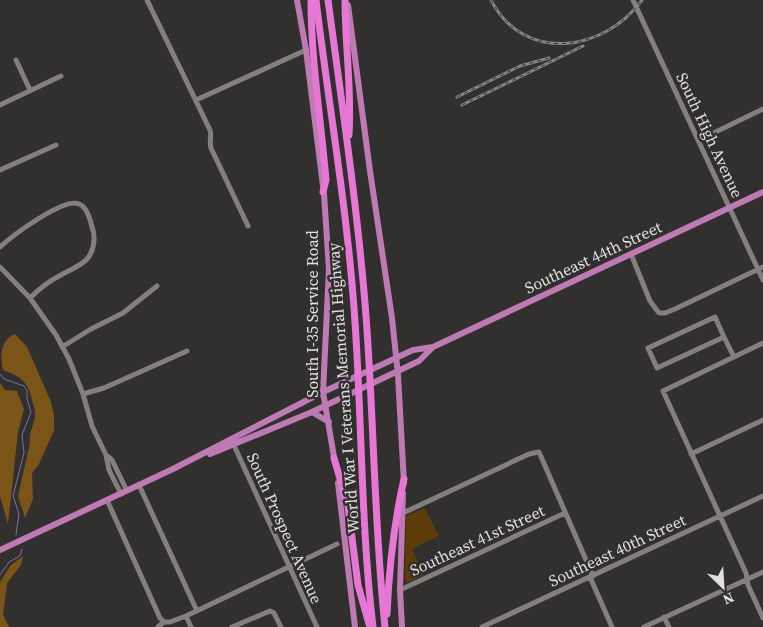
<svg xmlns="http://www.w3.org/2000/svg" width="763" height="627" font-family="'Source Serif 4',serif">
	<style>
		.green { fill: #5c3d09 }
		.forest { fill: #7b5518 }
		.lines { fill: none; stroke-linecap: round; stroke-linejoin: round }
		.stream { stroke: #816ca6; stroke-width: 1 }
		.minor { stroke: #837f80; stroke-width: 5 }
		.major { stroke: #be7ab3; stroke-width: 6 }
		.highway { stroke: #e677d5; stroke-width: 7 }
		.rail-casing { stroke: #878585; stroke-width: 3 }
		.rail { stroke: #322f2f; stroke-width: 1; stroke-dasharray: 4; stroke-linecap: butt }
		.labels { text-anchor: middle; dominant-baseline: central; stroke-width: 5; stroke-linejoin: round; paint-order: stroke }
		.street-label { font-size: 16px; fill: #e2e0e0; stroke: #322f2f }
	</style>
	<rect width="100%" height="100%" fill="#322f2f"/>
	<!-- green -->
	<path class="green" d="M425,508L439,536L412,549L424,575L407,583L405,579L406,516Z"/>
	<!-- forest -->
	<path class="forest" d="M15,334L27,347L51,402L54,416V430L39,464L32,473L33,499L25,518L18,496L30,443C28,433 34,426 35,416C36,410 33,405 32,400C28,381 21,377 3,370C0,356 0,340 15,334Z
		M0,383L5,390L17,391L24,409L18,432L8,524L0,496Z
		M23,556L21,565L7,583L3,615L9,627H0V582L11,565Z"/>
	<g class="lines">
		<!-- stream -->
		<path class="stream" d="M0,374L4,379L24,386L27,390V399L31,412L22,435L24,453L13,496L19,514L16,535
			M0,575L9,562L20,556L22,549"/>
		<!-- minor -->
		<path class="minor" d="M147,0L210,130C212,136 209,141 211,148L248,226
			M633,0L763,280
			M16,60L30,90
			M196,100L306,50
			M0,105L61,76
			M699,140L763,109
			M0,170L56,145
			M0,247C12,236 64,197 79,204C87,207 90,219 92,227C96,237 94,251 87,259C81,266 69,270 61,275C49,281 39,289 30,298
			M631,254L650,301L659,313H665L675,309L763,267
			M0,267L30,298L56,335L69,359L83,394L92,426L106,455
			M715,317L724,337L657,368L648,348Z
			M724,337L734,357
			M763,343L663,391L746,573L748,585L763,618
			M62,347L91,329L123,313L157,286
			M83,394L104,388L187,351
			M232,441L317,627
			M691,454L763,420
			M139,485L197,611
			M121,494L109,470L106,455L112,460L127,491
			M107,500L160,618L164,622
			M403,513L529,454L539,452L593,576
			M590,577L612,627
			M400,590L565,513
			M186,616L191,627
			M664,617L669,627
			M158,627L164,622H170L186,616L337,544
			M232,627L270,611L274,613L281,627
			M482,627L763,496
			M644,627L763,572"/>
		<!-- major -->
		<path class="major" d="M297,0L306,50L324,194L329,269L323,392L335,463
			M348,5L370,171L392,318L398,375L404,483
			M312,412L329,422
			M210,454L312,412L419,361L433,347
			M171,470L323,392L413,350L433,347L763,192
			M338,483L355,627
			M0,550L173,469
			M402,627L400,590L403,493"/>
		<!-- highway -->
		<path class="highway" d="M311,0C311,60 321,120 326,180L323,192
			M316,0C329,107 348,214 355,322C362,423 361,526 373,627
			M328,0C342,105 358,211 366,316C374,420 374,524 385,627
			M345,0C345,45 352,90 349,135
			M334,458L348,506L358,585L369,624
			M387,614C389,568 394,523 404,479"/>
		<defs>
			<path id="rail" d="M491,0C524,64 604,52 642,0
				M457,97L520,66L549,58
				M462,105L583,46"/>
		</defs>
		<!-- rail casing -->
		<use href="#rail" class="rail-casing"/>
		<!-- rail -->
		<use href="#rail" class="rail"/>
	</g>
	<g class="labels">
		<!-- street labels -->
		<g class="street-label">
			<text transform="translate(710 135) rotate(65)">South High Avenue</text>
			<text transform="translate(593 257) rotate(-25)">Southeast 44th Street</text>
			<text transform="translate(312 314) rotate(-90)">South I-35 Service Road</text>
			<text transform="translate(343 388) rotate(-94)">World War I Veterans Memorial Highway</text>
			<text transform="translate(285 528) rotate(66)">South Prospect Avenue</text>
			<text transform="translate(477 540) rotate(-25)">Southeast 41st Street</text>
			<text transform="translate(617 550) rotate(-25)">Southeast 40th Street</text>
		</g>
	</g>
	<!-- north arrow -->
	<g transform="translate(723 587) rotate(155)" stroke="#322f2f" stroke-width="4" paint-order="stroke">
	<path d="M0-4L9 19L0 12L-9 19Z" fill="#e2e0e0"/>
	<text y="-8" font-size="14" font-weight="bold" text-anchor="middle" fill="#e2e0e0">N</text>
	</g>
</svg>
